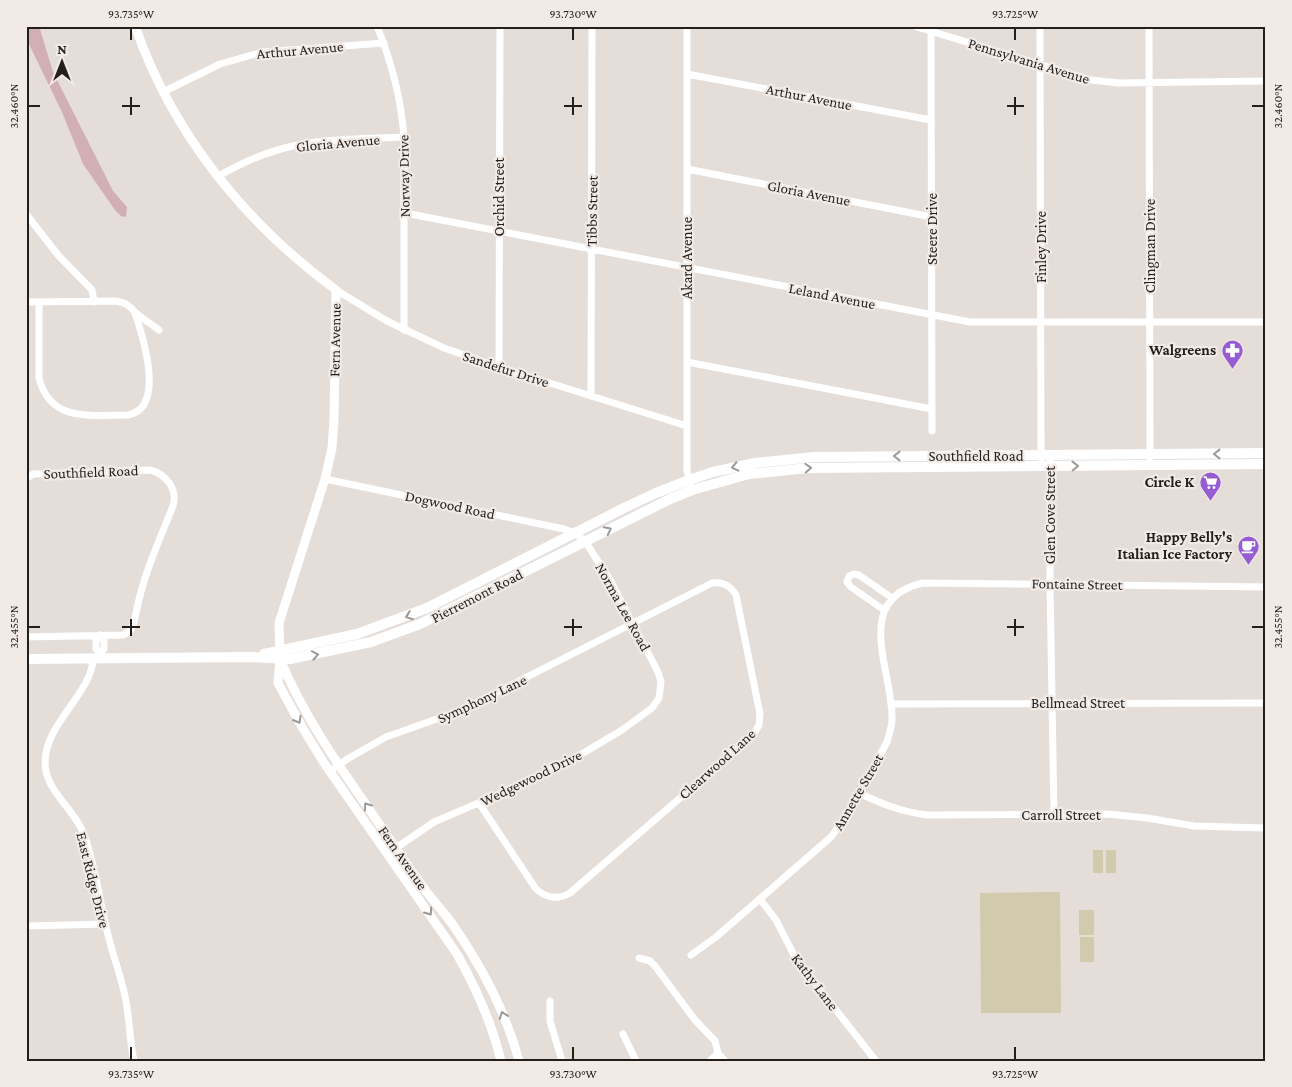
<svg xmlns="http://www.w3.org/2000/svg" width="1292" height="1087" font-family="'Crimson Pro',serif">
	<style>
		.green { fill: #d1caad }
		.water { fill: #d2afb4 }
		.lines { fill: none; stroke-linecap: round; stroke-linejoin: round }
		.minor { stroke: #fff; stroke-width: 7 }
		.tertiary { stroke: #fff; stroke-width: 9 }
		.secondary { stroke: #fff; stroke-width: 10 }
		.oneway { stroke: #9c9a99 }
		.ticks { fill: none; stroke: #221f1d; stroke-width: 2 }
		.labels { text-anchor: middle; dominant-baseline: central; stroke-width: 4.5; stroke-linejoin: round; paint-order: stroke }
		.street-label { font-size: 15px; fill: #221f1d; stroke: #f2eae5 }
		.poi-label { font-size: 15px; font-weight: bold; fill: #221f1d; stroke: #f2eae5; text-anchor: end }
		.neatline { fill: none; stroke: #221f1d; stroke-width: 2 }
		.ticks-label { font-size: 12px; text-anchor: middle; fill: #221f1d }
	</style>
	<rect width="100%" height="100%" fill="#e5ddd8"/>
	<!-- green -->
	<path class="green" d="M1093,850H1103V873H1093Z
		M1106,850H1116V873H1106Z
		M1060,892L1061,1013H981L980,893Z
		M1079,910H1094V935H1079Z
		M1080,937H1094V962H1080Z"/>
	<!-- water -->
	<path class="water" d="M26,26H39L53,72L113,191L127,207L126,217L121,216L115,210L83,164L62,112L26,38Z"/>
	<g class="lines">
		<!-- minor -->
		<path class="minor" d="M377,26C392,63 401,98 404,137V330
			M687,26V471L690,483
			M914,26L1091,80L1119,83L1266,81
			M931,26L932,431
			M1040,26L1041,459
			M1149,26L1150,458
			M687,74L931,120
			M163,92L220,64L263,52L384,43
			M687,169L932,217
			M217,177C238,165 258,155 281,149C321,138 363,139 404,137
			M405,213L970,322H1266
			M26,214L58,255L92,290L94,302
			M336,290L387,321L444,348L499,367L687,426
			M26,302L115,301C128,303 128,305 136,313C142,319 152,324 159,330
			M39,302V378C50,423 92,415 128,415C166,408 143,337 135,313
			M687,362L932,409
			M499,367L500,26
			M591,396L592,26
			M1050,455V584L1054,815
			M26,479L33,474L150,470C166,474 178,489 173,506C159,541 143,576 136,613C134,623 133,631 123,635L26,637
			M325,479L564,529L575,533L585,541L610,580L658,672L661,682L659,698L652,708L622,730L580,755L530,781L434,822L393,850
			M884,610L851,587L847,582L849,576L854,574L859,575L892,598
			M100,653L96,649V641L100,635L104,640V649L100,653L101,659
			M93,659C92,693 44,724 45,764C46,791 73,808 83,832C96,865 99,901 108,935C114,960 124,983 127,1008C130,1026 130,1043 134,1061
			M891,704L1266,703
			M330,771L349,758L386,737L462,710L712,583C723,582 730,585 736,595L760,714L759,725L753,735L570,893C558,900 546,898 536,889L479,803
			M859,793C882,804 902,812 927,815L1107,814L1147,818L1194,826L1266,828
			M760,899L776,920L796,959L876,1061
			M26,926L105,924
			M691,955L716,937L831,837L847,815L887,742C889,735 892,727 892,719C893,671 851,599 923,583L1266,587
			M639,958L650,961L655,966L695,1020L715,1041L718,1053L710,1061
			M550,1001V1021L562,1061
			M623,1034L636,1061
			M718,1053L725,1061"/>
		<!-- tertiary -->
		<path class="tertiary" d="M135,26C172,133 245,223 336,290L334,419L332,448L325,479L279,623L280,659L278,683L302,727L324,763L457,954C476,988 492,1023 501,1061
			M280,659C302,712 334,759 367,806C385,833 404,860 423,887C432,900 444,912 453,925C482,967 506,1012 519,1061"/>
		<!-- secondary -->
		<path class="secondary" d="M264,654L357,634L427,608L626,507L656,493L689,480L713,472L755,463L814,457L1266,453
			M26,659L249,657L290,659L371,642L420,624L670,499L692,490L749,474L808,468L1266,464"/>
	</g>
	<!-- one-way arrows -->
	<defs><path id="oneway-chevron" d="M-2-3.5L2.5 0L-2 3.5" fill="none" stroke-width="1.6" stroke-linecap="round" stroke-linejoin="round" transform="scale(1.25)"/></defs>
	<g class="oneway">
		<use href="#oneway-chevron" transform="translate(1217 454) rotate(180)"/>
		<use href="#oneway-chevron" transform="translate(897 456) rotate(180)"/>
		<use href="#oneway-chevron" transform="translate(1075 466) rotate(-1)"/>
		<use href="#oneway-chevron" transform="translate(735 467) rotate(167)"/>
		<use href="#oneway-chevron" transform="translate(808 468) rotate(-3)"/>
		<use href="#oneway-chevron" transform="translate(608 530) rotate(-27)"/>
		<use href="#oneway-chevron" transform="translate(409 616) rotate(159)"/>
		<use href="#oneway-chevron" transform="translate(315 655) rotate(-11)"/>
		<use href="#oneway-chevron" transform="translate(298 720) rotate(60)"/>
		<use href="#oneway-chevron" transform="translate(367 806) rotate(-125)"/>
		<use href="#oneway-chevron" transform="translate(429 912) rotate(55)"/>
		<use href="#oneway-chevron" transform="translate(503 1015) rotate(-110)"/>
	</g>
	<!-- ticks -->
	<path class="ticks" d="M131,28V40M573,28V40M1015,28V40M131,97V115M573,97V115M1015,97V115M28,106H40M122,106H140M564,106H582M1007,106H1024M1252,106H1264M131,619V636M573,619V636M1015,619V636M28,627H40M122,627H140M564,627H582M1007,627H1024M1252,627H1264M131,1047V1060M573,1047V1060M1015,1047V1060"/>
	<!-- icons -->
	<defs>
		<symbol id="pharmacy-pin" viewBox="-11 -11 22 30"><path d="M0 17L-7.5 6A9.5 9.5 0 1 1 7.5 6Z" fill="#955cd4" stroke="#f2eae5"/><path d="M-2-6h4v4h4v4h-4v4h-4v-4h-4v-4h4Z" fill="#fff"/></symbol>
		<symbol id="supermarket-pin" viewBox="-11 -11 22 30"><path d="M0 17L-7.5 6A9.5 9.5 0 1 1 7.5 6Z" fill="#955cd4" stroke="#f2eae5"/><path d="M-6-5.5h2.5l.6 2H6L4.5 2H-2.5L-4.4-4H-6ZM-1.5 3.2a1.3 1.3 0 1 0 .1 0ZM3 3.2a1.3 1.3 0 1 0 .1 0Z" fill="#fff"/></symbol>
		<symbol id="cafe-pin" viewBox="-11 -11 22 30"><path d="M0 17L-7.5 6A9.5 9.5 0 1 1 7.5 6Z" fill="#955cd4" stroke="#f2eae5"/><path d="M-5.5-4.5H6V0H3Q3 3.5 0 3.5H-2.5Q-5.5 3.5-5.5 0ZM3-3.2v2h1.7v-2ZM-6 4.5H4V6H-6Z" fill="#fff"/></symbol>
	</defs>
	<g fill-rule="evenodd">
		<use href="#pharmacy-pin" x="1220" y="338" width="25" height="34"/>
		<use href="#supermarket-pin" x="1198" y="470" width="25" height="34"/>
		<use href="#cafe-pin" x="1236" y="534" width="25" height="34"/>
	</g>
	<g class="labels">
		<!-- street labels -->
		<g class="street-label">
			<text transform="translate(300 50) rotate(-5)">Arthur Avenue</text>
			<text transform="translate(1029 61) rotate(17)">Pennsylvania Avenue</text>
			<text transform="translate(809 97) rotate(11)">Arthur Avenue</text>
			<text transform="translate(338 143) rotate(-5)">Gloria Avenue</text>
			<text transform="translate(404 176) rotate(-91)">Norway Drive</text>
			<text transform="translate(809 193) rotate(11)">Gloria Avenue</text>
			<text transform="translate(499 197) rotate(-90)">Orchid Street</text>
			<text transform="translate(592 211) rotate(-89)">Tibbs Street</text>
			<text transform="translate(932 229) rotate(-90)">Steere Drive</text>
			<text transform="translate(1150 246) rotate(-90)">Clingman Drive</text>
			<text transform="translate(1041 247) rotate(-90)">Finley Drive</text>
			<text transform="translate(687 258) rotate(-90)">Akard Avenue</text>
			<text transform="translate(832 296) rotate(11)">Leland Avenue</text>
			<text transform="translate(335 340) rotate(-89)">Fern Avenue</text>
			<text transform="translate(506 369) rotate(18)">Sandefur Drive</text>
			<text x="976" y="456">Southfield Road</text>
			<text transform="translate(91 472) rotate(-2)">Southfield Road</text>
			<text transform="translate(450 505) rotate(12)">Dogwood Road</text>
			<text transform="translate(1050 515) rotate(-90)">Glen Cove Street</text>
			<text transform="translate(1077 584) rotate(1)">Fontaine Street</text>
			<text transform="translate(477 596) rotate(-27)">Pierremont Road</text>
			<text transform="translate(623 607) rotate(61)">Norma Lee Road</text>
			<text transform="translate(482 699) rotate(-25)">Symphony Lane</text>
			<text x="1078" y="703">Bellmead Street</text>
			<text transform="translate(717 764) rotate(-42)">Clearwood Lane</text>
			<text transform="translate(531 778) rotate(-26)">Wedgewood Drive</text>
			<text transform="translate(858 792) rotate(-60)">Annette Street</text>
			<text x="1061" y="815">Carroll Street</text>
			<text transform="translate(403 858) rotate(55)">Fern Avenue</text>
			<text transform="translate(93 880) rotate(76)">East Ridge Drive</text>
			<text transform="translate(815 982) rotate(53)">Kathy Lane</text>
		</g>
		<!-- poi labels -->
		<g class="poi-label">
			<text x="1216" y="350">Walgreens</text>
			<text x="1194" y="482">Circle K</text>
			<text x="1232" y="537">Happy Belly's<tspan x="1232" dy="17">Italian Ice Factory</tspan></text>
		</g>
	</g>
	<!-- border -->
	<rect width="1292" height="1087" fill="none" stroke="#f2eae5" stroke-width="55"/>
	<!-- north arrow -->
	<g transform="translate(62 62)" stroke="#f2eae5" stroke-width="4" paint-order="stroke">
	<path d="M0-4L9 19L0 12L-9 19Z" fill="#221f1d"/>
	<text y="-8" font-size="14" font-weight="bold" text-anchor="middle" fill="#221f1d">N</text>
	</g>
	<rect x="28" y="28" width="1236" height="1032" class="neatline"/>
	<g class="ticks-label">
		<text x="131" y="18">93.735°W</text>
		<text x="573" y="18">93.730°W</text>
		<text x="1015" y="18">93.725°W</text>
		<text transform="translate(14 106) rotate(-90)" y="4">32.460°N</text>
		<text transform="translate(1278 106) rotate(-90)" y="4">32.460°N</text>
		<text transform="translate(14 627) rotate(-90)" y="4">32.455°N</text>
		<text transform="translate(1278 627) rotate(-90)" y="4">32.455°N</text>
		<text x="131" y="1078">93.735°W</text>
		<text x="573" y="1078">93.730°W</text>
		<text x="1015" y="1078">93.725°W</text>
	</g>
</svg>
